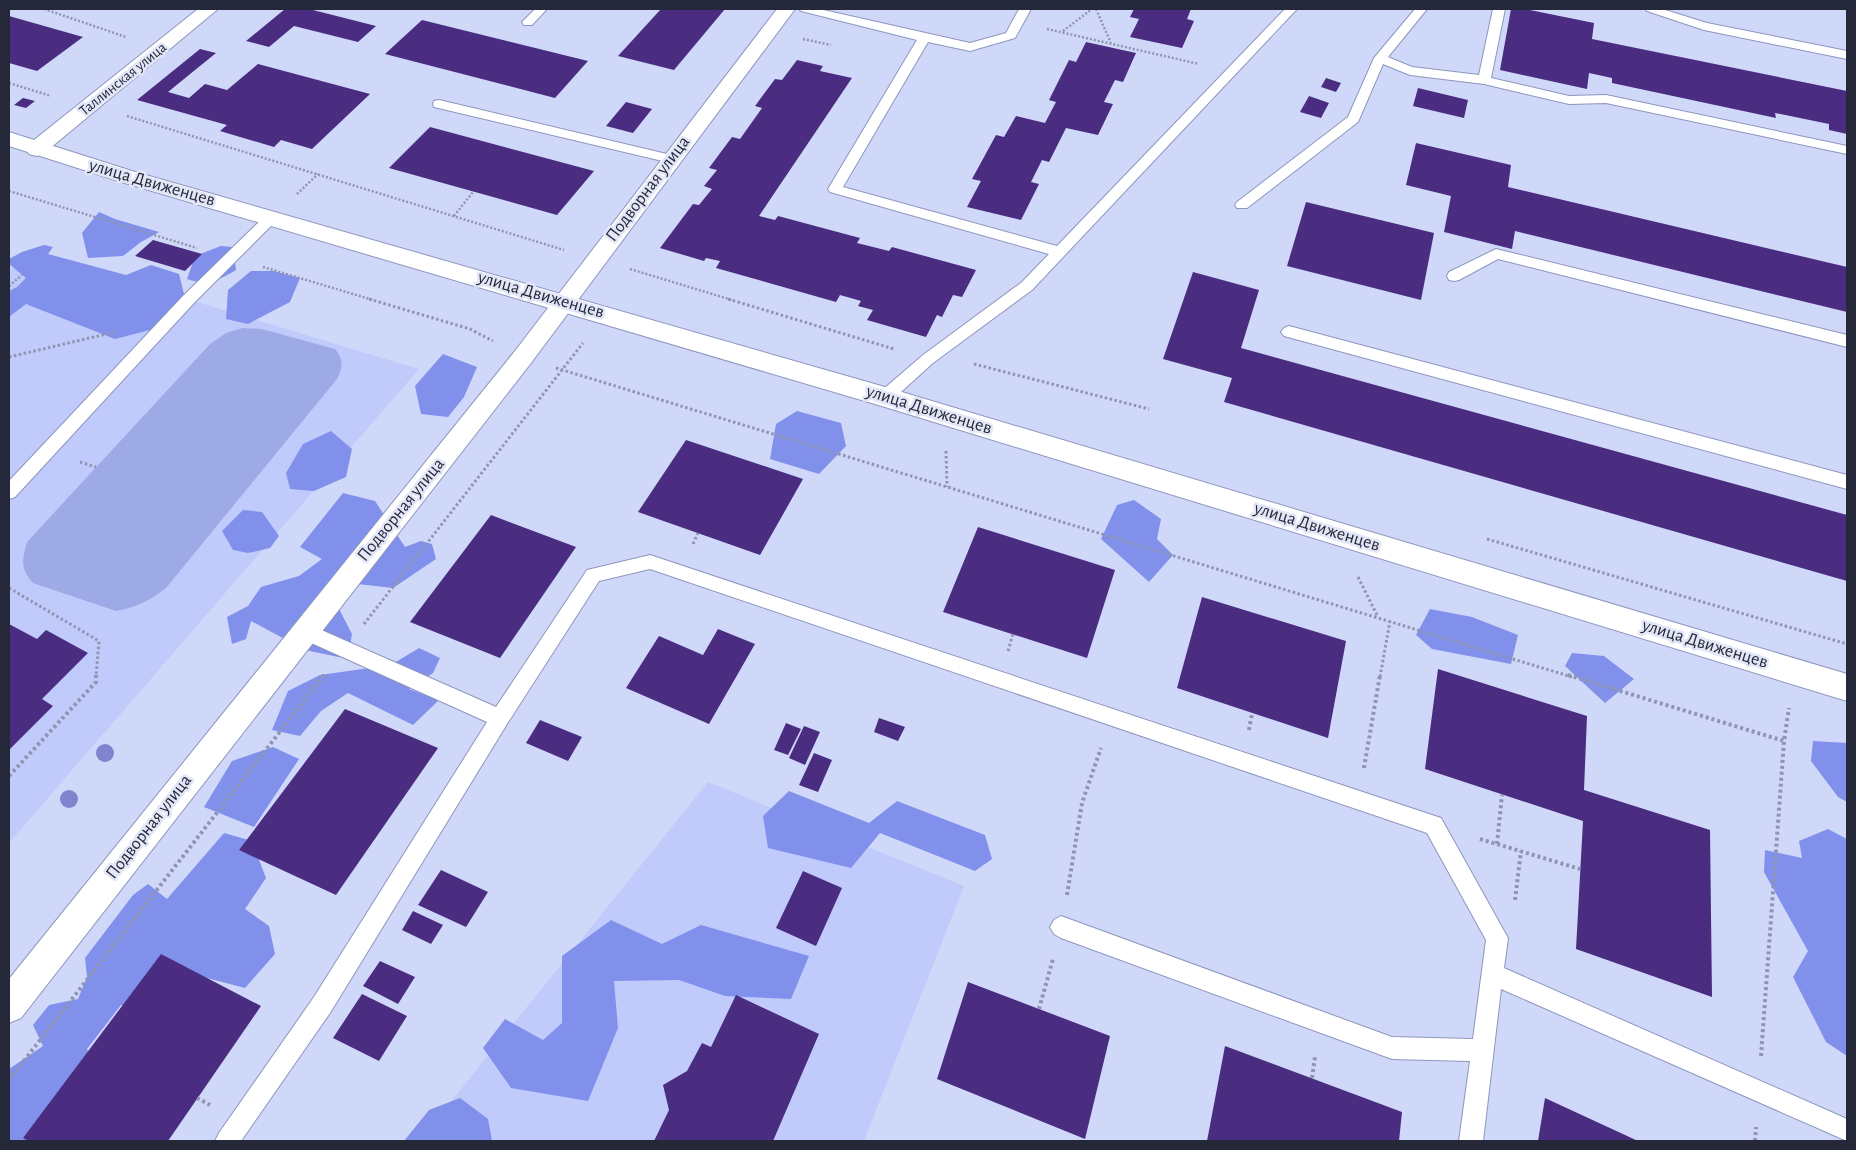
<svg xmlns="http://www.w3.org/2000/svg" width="1856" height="1150" font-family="'Alegreya Sans',sans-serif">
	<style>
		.built { fill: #c0cbfc }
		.green { fill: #9daae6 }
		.forest { fill: #8190eb }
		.building { fill: #4a2d81 }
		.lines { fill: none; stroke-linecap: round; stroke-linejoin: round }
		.service-casing { stroke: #8d96bd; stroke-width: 2 }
		.minor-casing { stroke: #8d96bd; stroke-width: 2 }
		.tertiary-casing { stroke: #8d96bd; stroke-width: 2 }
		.path-far2 { stroke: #8f95b0; stroke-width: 2.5; stroke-dasharray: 2 2; stroke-linecap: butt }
		.path-far1 { stroke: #8f95b0; stroke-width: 3; stroke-dasharray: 2.5 2.5; stroke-linecap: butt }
		.path { stroke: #8f95b0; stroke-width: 4; stroke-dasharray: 3 3; stroke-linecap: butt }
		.service { fill: #fff; fill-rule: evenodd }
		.minor { fill: #fff; fill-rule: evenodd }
		.tertiary { fill: #fff; fill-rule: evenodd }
		.tree { fill: #7e84cd }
		.labels { text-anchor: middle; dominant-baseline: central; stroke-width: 5; stroke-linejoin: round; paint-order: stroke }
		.far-street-label { font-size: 15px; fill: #252838; stroke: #e2e6f7 }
		.street-label { font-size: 18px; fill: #252838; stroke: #e2e6f7 }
	</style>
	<rect width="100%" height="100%" fill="#d0d8fa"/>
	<!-- built -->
	<path class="built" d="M31,252L419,369L9,843V270Z
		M708,782L964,886L864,1141H419Z"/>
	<!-- green -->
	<path class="green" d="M243,328L262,329L335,349C344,360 343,367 337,379L166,588C151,600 135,608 116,611L33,583C20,568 22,561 27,542L210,344L226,333Z"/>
	<!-- forest -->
	<path class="forest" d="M99,212L115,219L159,232L141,242L123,256L88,258L82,233Z
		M44,245L53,247L48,254L126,275L151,265L179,274L184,294L173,311L177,323L115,339L26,304L9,317V291L17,287L26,278L9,264V259L22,252Z
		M221,246L233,247L236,270C220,280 205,286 187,279L195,256Z
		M251,271H274L300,278L290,302L248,324L226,319L228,290Z
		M443,354L477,367L464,397L448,417L421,414L415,386Z
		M797,411L841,423L846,446L819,474L770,459L776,424Z
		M331,431L352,449L346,477L314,491L290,489L286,473L303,444Z
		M343,493L375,501L405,547L421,541L432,544L436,559L393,588L358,584L337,605L352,634L348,659L305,650L251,621L246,639L232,644L227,617L248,606L261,587L299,576L322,559L300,547Z
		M1134,500L1161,519L1157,539L1173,555L1149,582L1101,539L1117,505Z
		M243,510L262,512L279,536L270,548L248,553L233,550L222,531Z
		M1430,609L1472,617L1518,635L1511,664L1432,649L1416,635Z
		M419,648L440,658L433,673L409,689L439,700L413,725L348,693L321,711L300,736L272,730L288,691L320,675L391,665Z
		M1572,653L1604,656L1634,679L1605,703L1565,666Z
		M1813,741L1847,743V802L1838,797L1811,761Z
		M273,747L299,759L254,827L204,807L232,761Z
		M789,791L869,823L897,801L985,835L992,859L975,871L880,833L851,868L768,848L763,816Z
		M1828,829L1847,839V1056L1826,1042L1793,977L1808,951L1764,872L1765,850L1802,858L1799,841Z
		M224,833L252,841L266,878L245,909L269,926L275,954L245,988L207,978L167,1014L121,1005L87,1049L96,1066L41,1126L34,1141H9V1069L43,1046L33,1025L49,1005L78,999L87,977L85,958L133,895L148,884L167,899Z
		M611,920L662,944L701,925L809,956L791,999L725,996L679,980L614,981L618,1028L588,1101L511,1088L483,1048L505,1019L543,1040L562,1023V956Z
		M460,1098L488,1119L492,1141H404L429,1110Z"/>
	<!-- building -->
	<path class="building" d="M285,9H309L376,26L358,42L294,26L269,47L246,41Z
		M661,9H725L674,70L618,56Z
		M1134,9H1191L1187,19L1194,21L1182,48L1130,37L1139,19L1130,17Z
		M1511,9H1525L1594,23L1592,39L1847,91V134L1829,130V124L1775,113L1776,118L1612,83V78L1589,73L1587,89L1500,70Z
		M9,16L83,37L37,71L9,63Z
		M422,20L588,61L555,98L385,54Z
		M1086,42L1136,53L1123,82L1115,80L1104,102L1113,104L1098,135L1066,128L1049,162L1042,160L1031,182L1039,184L1021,220L967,207L981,181L972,179L996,135L1004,137L1016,116L1045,123L1056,102L1049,100L1069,60L1076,62Z
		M200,49L216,53L168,92L189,98L205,84L227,90L258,64L370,94L312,149L281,140L274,147L220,131L227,125L137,100Z
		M797,60L823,66L820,71L852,78L759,216L775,220L778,216L860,238L857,243L889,251L892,247L976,270L962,297L953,295L942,317L937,315L926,337L867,320L873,310L858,306L861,301L840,295L836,302L716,268L720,261L706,258L704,261L660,248L693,204L699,205L712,189L704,186L717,170L709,168L732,137L740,139L762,108L755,106L775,79L782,80Z
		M1326,78L1341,83L1336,92L1321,87Z
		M1418,88L1468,100L1464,118L1413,106Z
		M1309,96L1329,103L1321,118L1300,112Z
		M23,98L35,101L26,108L14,105Z
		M626,102L652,109L633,133L606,126Z
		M430,127L594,171L557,215L389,168Z
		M1416,143L1511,165L1508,187L1847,267V312L1515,231L1512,249L1444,232L1451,196L1406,185Z
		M1306,202L1434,233L1421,300L1287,266Z
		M153,240L202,254L185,271L135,256Z
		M1193,272L1259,290L1241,348L1847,515V581L1224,402L1232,378L1163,359Z
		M686,440L803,479L760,555L638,512Z
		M491,515L576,547L500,658L410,622Z
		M978,527L1115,570L1087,658L943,612Z
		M1202,597L1346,641L1328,738L1177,688Z
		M9,624L37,639L46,630L88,653L42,699L53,706L9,750Z
		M718,629L755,644L709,724L626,688L659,636L703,655Z
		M1438,669L1587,716L1584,790L1710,830L1712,997L1576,949L1583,821L1425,769Z
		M345,709L438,748L336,895L239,850Z
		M879,718L905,727L898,741L874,732Z
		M540,720L582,737L568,761L526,743Z
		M786,723L801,729L788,755L774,750Z
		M804,726L820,732L805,765L789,758Z
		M814,753L832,760L818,792L799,785Z
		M441,870L488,892L466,927L418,905Z
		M803,871L842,888L816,946L776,928Z
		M413,911L443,925L431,944L402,930Z
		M161,954L261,1006L168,1141H29L23,1138Z
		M380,961L415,977L398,1004L363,986Z
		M968,982L1110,1036L1085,1139L937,1079Z
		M362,994L407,1016L379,1061L333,1038Z
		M736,995L819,1034L773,1141H654L669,1110L663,1085L687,1071L702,1043L711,1047Z
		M1225,1046L1402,1112L1399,1141H1207Z
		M1545,1098L1638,1141H1538Z"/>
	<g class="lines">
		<defs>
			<path id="service" d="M535,9H547L532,25H524L522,22Z
				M799,9H819L970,43L1006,33L1019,9H1031L1015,38L970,51L928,42L843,187L1057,246L1285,9H1297L1032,290L933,363L891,401L885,403L879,401L877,397L879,393L923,355L1022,282L1049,254L830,192L828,189L917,40L801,11Z
				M1415,9H1427L1388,57L1412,67L1479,75L1493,9H1505L1491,78L1569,96L1606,95L1847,146V154L1606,103L1569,104L1484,84L1410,75L1383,64L1358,122L1247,208H1237L1235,205L1237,202L1348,117L1374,58Z
				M1645,9H1662L1707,23L1847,51V59L1704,30L1647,11Z
				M439,100L671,155L676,156L678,159L676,162L671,163L434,107L433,104L434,101Z
				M272,212L277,214L279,217L277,220L193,304L15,497L9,499V481L183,296L267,214Z
				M1496,249L1847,335V347L1498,259L1459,280L1454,281L1449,280L1447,276L1449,272Z
				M1289,326L1847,475V489L1284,336L1281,332L1284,328Z
				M650,555L1441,818L1504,931L1508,938L1504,968L1847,1119V1141L1501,989L1483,1141H1459L1470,1061L1392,1059L1061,938L1054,934L1050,927L1054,920L1061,916L1392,1037L1473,1039L1486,940L1427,833L650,569L599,581L507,724L330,1013L241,1141H215L219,1133L314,997L487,722L298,637L295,631L298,625L304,623L310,625L496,707L587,570Z"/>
			<path id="minor" d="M198,9H218L43,154L36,156L29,154L26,149L29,144Z
				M777,9H795L531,363L21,1018L9,1023V979L515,351Z"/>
			<path id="tertiary" d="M9,132L132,171L885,387L1847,674V701L885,407L118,181L9,146Z"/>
		</defs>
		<!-- service casing -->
		<use href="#service" class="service-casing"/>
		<!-- minor casing -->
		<use href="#minor" class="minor-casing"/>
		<!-- tertiary casing -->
		<use href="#tertiary" class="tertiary-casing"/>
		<!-- path-far2 -->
		<path class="path-far2" d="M44,9L126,37
			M1096,9L1111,43
			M1047,29L1199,64
			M1063,31L1092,9
			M803,39L831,45
			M9,83L51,96
			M127,116L564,250
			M9,191L197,248
			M297,194L318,174
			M454,216L473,192
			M263,267L373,300
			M630,269L732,300
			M9,286L22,275"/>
		<!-- path-far1 -->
		<path class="path-far1" d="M369,299L470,329L493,341
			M728,299L894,349
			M9,357L115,332
			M974,364L1149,409
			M556,368L1572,677
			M946,451L947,487
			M80,462L96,467
			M1487,539L1847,644
			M693,544L698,533
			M1358,577L1378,617
			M9,588L99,641L96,677
			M364,624L583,343
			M1008,651L1013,634
			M323,677L325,674
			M1380,677L1390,621"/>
		<!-- path -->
		<path class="path" d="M1568,675L1784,741
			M1249,730L1252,713
			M1364,768L1380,675
			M9,776L96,682V675
			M1480,839L1580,869
			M1497,844L1502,795
			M1067,895L1082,803L1101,748
			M1515,900L1521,851
			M1039,1009L1053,959
			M1761,1056L1784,741L1789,708
			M1312,1078L1315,1057
			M9,1080L324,675
			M197,1098L210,1105
			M1755,1141L1756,1127"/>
		<!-- service -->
		<use href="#service" class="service"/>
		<!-- minor -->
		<use href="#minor" class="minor"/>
		<!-- tertiary -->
		<use href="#tertiary" class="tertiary"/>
	</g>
	<!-- trees -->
	<g class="tree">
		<circle cx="105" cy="753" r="9"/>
		<circle cx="69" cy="799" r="9"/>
	</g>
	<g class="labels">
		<!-- far-street labels -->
		<g class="far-street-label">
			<text transform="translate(123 79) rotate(-39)">Таллинская улица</text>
		</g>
		<!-- street labels -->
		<g class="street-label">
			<text transform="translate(152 183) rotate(16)">улица Движенцев</text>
			<text transform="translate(648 189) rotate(-53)">Подворная улица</text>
			<text transform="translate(541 295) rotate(16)">улица Движенцев</text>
			<text transform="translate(929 410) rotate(17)">улица Движенцев</text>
			<text transform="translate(401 510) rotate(-51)">Подворная улица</text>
			<text transform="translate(1317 527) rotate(17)">улица Движенцев</text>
			<text transform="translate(1705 644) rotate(17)">улица Движенцев</text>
			<text transform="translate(149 827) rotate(-52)">Подворная улица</text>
		</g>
	</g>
	<!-- border -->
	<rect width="1856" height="1150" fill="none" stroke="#252838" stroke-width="20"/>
</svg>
